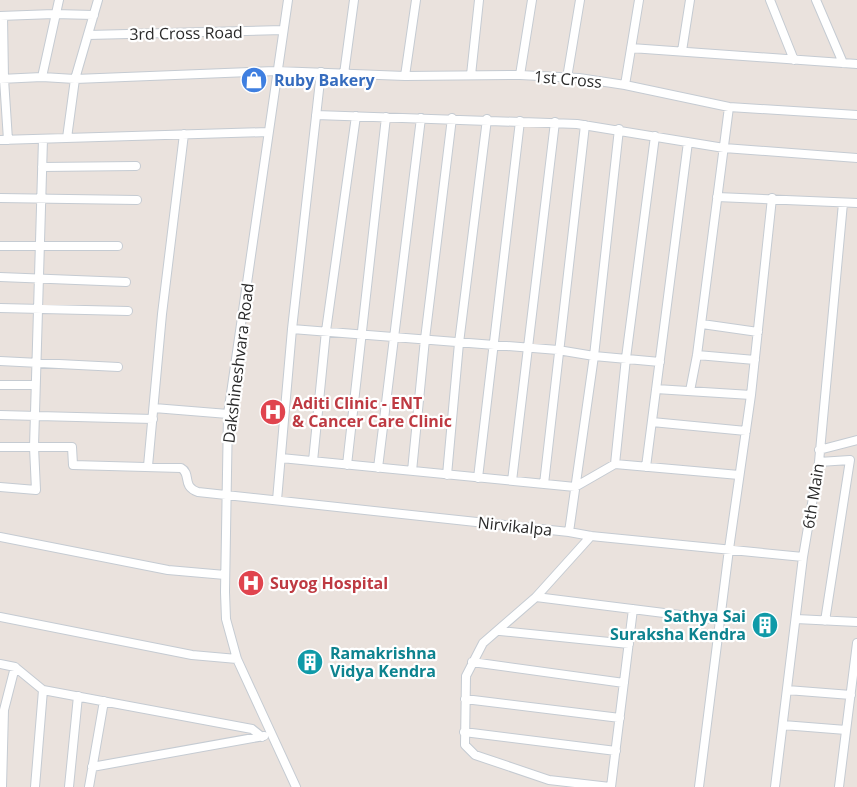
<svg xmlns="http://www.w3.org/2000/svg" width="857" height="787" font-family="'Open Sans',sans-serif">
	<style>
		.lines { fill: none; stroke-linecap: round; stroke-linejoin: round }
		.street-casing { stroke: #c5cbd2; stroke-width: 10 }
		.street { stroke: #fff; stroke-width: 8 }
		.labels { text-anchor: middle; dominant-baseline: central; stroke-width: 4.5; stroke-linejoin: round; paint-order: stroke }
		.street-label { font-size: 16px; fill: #2a2a2a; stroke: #fff }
		.shop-label { font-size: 16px; font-weight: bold; fill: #366cbe; stroke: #fff; text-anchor: start }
		.health-label { font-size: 16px; font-weight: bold; fill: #be3a42; stroke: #fff; text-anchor: start }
		.culture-label { font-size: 16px; font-weight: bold; fill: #0d838f; stroke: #fff; text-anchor: end }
	</style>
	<rect width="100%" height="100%" fill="#eae2dd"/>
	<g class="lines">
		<defs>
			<path id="street" d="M288,0L228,414L225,592L226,619L237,659L296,787
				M770,0L794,60
				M816,0L843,63
				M0,16L54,14L94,15
				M3,16L4,79L8,140
				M88,35L283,30
				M631,48L857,64
				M682,51L690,0
				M344,74L354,0
				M471,75L479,0
				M520,75L532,0
				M405,76L416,0
				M42,77L59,0
				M567,78L580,0
				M0,79L42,77L75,79L276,71L405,76L520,75L579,78L625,85L729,107L857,115
				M625,85L639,0
				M316,115L577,124L724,148L857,158
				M67,138L75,79L98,0
				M0,140L268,132
				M42,167L136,166
				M717,197L857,203
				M0,198L137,200
				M0,246H118
				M0,277L126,282
				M0,308L128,311
				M702,324L758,332
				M292,329L558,350L594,356L660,362
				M697,355L755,360
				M0,361L118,367
				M0,385H35
				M656,389L751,395
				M690,391L697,355L729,107
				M154,408L228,414
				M0,415L153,419
				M652,422L746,431
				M0,447H72L73,465L181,468C192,474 181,486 198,492L569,532L591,536L803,557
				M819,450L857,440
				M281,458L575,487L615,464L739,475
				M313,461L326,331L356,116
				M819,462L850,460L825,621
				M615,464L626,358L655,136
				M347,465L386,117
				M148,466L162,314L184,134
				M646,467L688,142
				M378,468L421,118
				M412,471L425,339L452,118
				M447,475L459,343L487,119
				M478,478L520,121
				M512,481L555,122
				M544,484L585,125
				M0,487L36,490L34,447L43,139
				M277,500L292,329L321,72
				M569,532L594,356L619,129
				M591,536L536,597L483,643L466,676L465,745L475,755L549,780L610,787
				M0,537L168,570L225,575
				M536,597L720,620
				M0,617L192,655L237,659
				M796,619L857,622
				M500,631L629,644
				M472,662L624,683
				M0,664L15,667L43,690L252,729L262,737
				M787,690L851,695
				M465,699L620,718
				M783,725L846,730
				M464,732L616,751
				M92,767L264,736
				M2,787L4,710L15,667
				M35,787L43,690
				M69,787L78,696
				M89,787L104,701
				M611,787L633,609
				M699,787L729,549L751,395L772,198
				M775,787L803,557L819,462L843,203
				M839,787L857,643"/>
		</defs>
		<!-- street casing -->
		<use href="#street" class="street-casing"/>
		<!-- street -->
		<use href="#street" class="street"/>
	</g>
	<!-- icons -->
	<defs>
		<symbol id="shop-disc" viewBox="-11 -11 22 22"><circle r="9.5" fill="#3f7fe0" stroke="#fff"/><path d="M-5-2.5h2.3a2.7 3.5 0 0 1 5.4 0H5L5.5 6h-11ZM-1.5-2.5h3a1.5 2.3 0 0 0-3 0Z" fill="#fff"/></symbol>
		<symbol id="hospital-disc" viewBox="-11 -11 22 22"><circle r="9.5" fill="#e0444e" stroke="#fff"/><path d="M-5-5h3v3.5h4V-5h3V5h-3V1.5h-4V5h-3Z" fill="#fff"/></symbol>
		<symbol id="building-disc" viewBox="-11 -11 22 22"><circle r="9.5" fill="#0f9aa8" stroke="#fff"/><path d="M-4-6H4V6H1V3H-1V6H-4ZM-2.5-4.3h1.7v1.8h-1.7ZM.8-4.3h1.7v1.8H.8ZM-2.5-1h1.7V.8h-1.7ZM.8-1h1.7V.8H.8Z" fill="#fff"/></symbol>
	</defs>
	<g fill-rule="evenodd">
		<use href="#shop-disc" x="239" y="65" width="30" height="30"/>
		<use href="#hospital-disc" x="258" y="397" width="30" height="30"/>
		<use href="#hospital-disc" x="236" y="568" width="30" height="30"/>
		<use href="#building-disc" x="750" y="610" width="30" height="30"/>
		<use href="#building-disc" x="295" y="647" width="30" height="30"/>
	</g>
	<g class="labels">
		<!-- street labels -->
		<g class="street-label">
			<text transform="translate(186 33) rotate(-1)">3rd Cross Road</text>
			<text transform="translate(568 79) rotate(5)">1st Cross</text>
			<text transform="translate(238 363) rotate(-83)">Dakshineshvara Road</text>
			<text transform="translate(813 496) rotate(-81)">6th Main</text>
			<text transform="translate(515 526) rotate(6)">Nirvikalpa</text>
		</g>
		<!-- shop labels -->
		<g class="shop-label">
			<text x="274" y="80">Ruby Bakery</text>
		</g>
		<!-- health labels -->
		<g class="health-label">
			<text x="292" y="403">Aditi Clinic - ENT<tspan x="292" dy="18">&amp; Cancer Care Clinic</tspan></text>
			<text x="270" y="583">Suyog Hospital</text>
		</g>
		<!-- culture labels -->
		<g class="culture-label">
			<text x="746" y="616">Sathya Sai<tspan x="746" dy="18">Suraksha Kendra</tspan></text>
			<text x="330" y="653" text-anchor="start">Ramakrishna<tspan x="330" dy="18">Vidya Kendra</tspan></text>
		</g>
	</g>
</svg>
